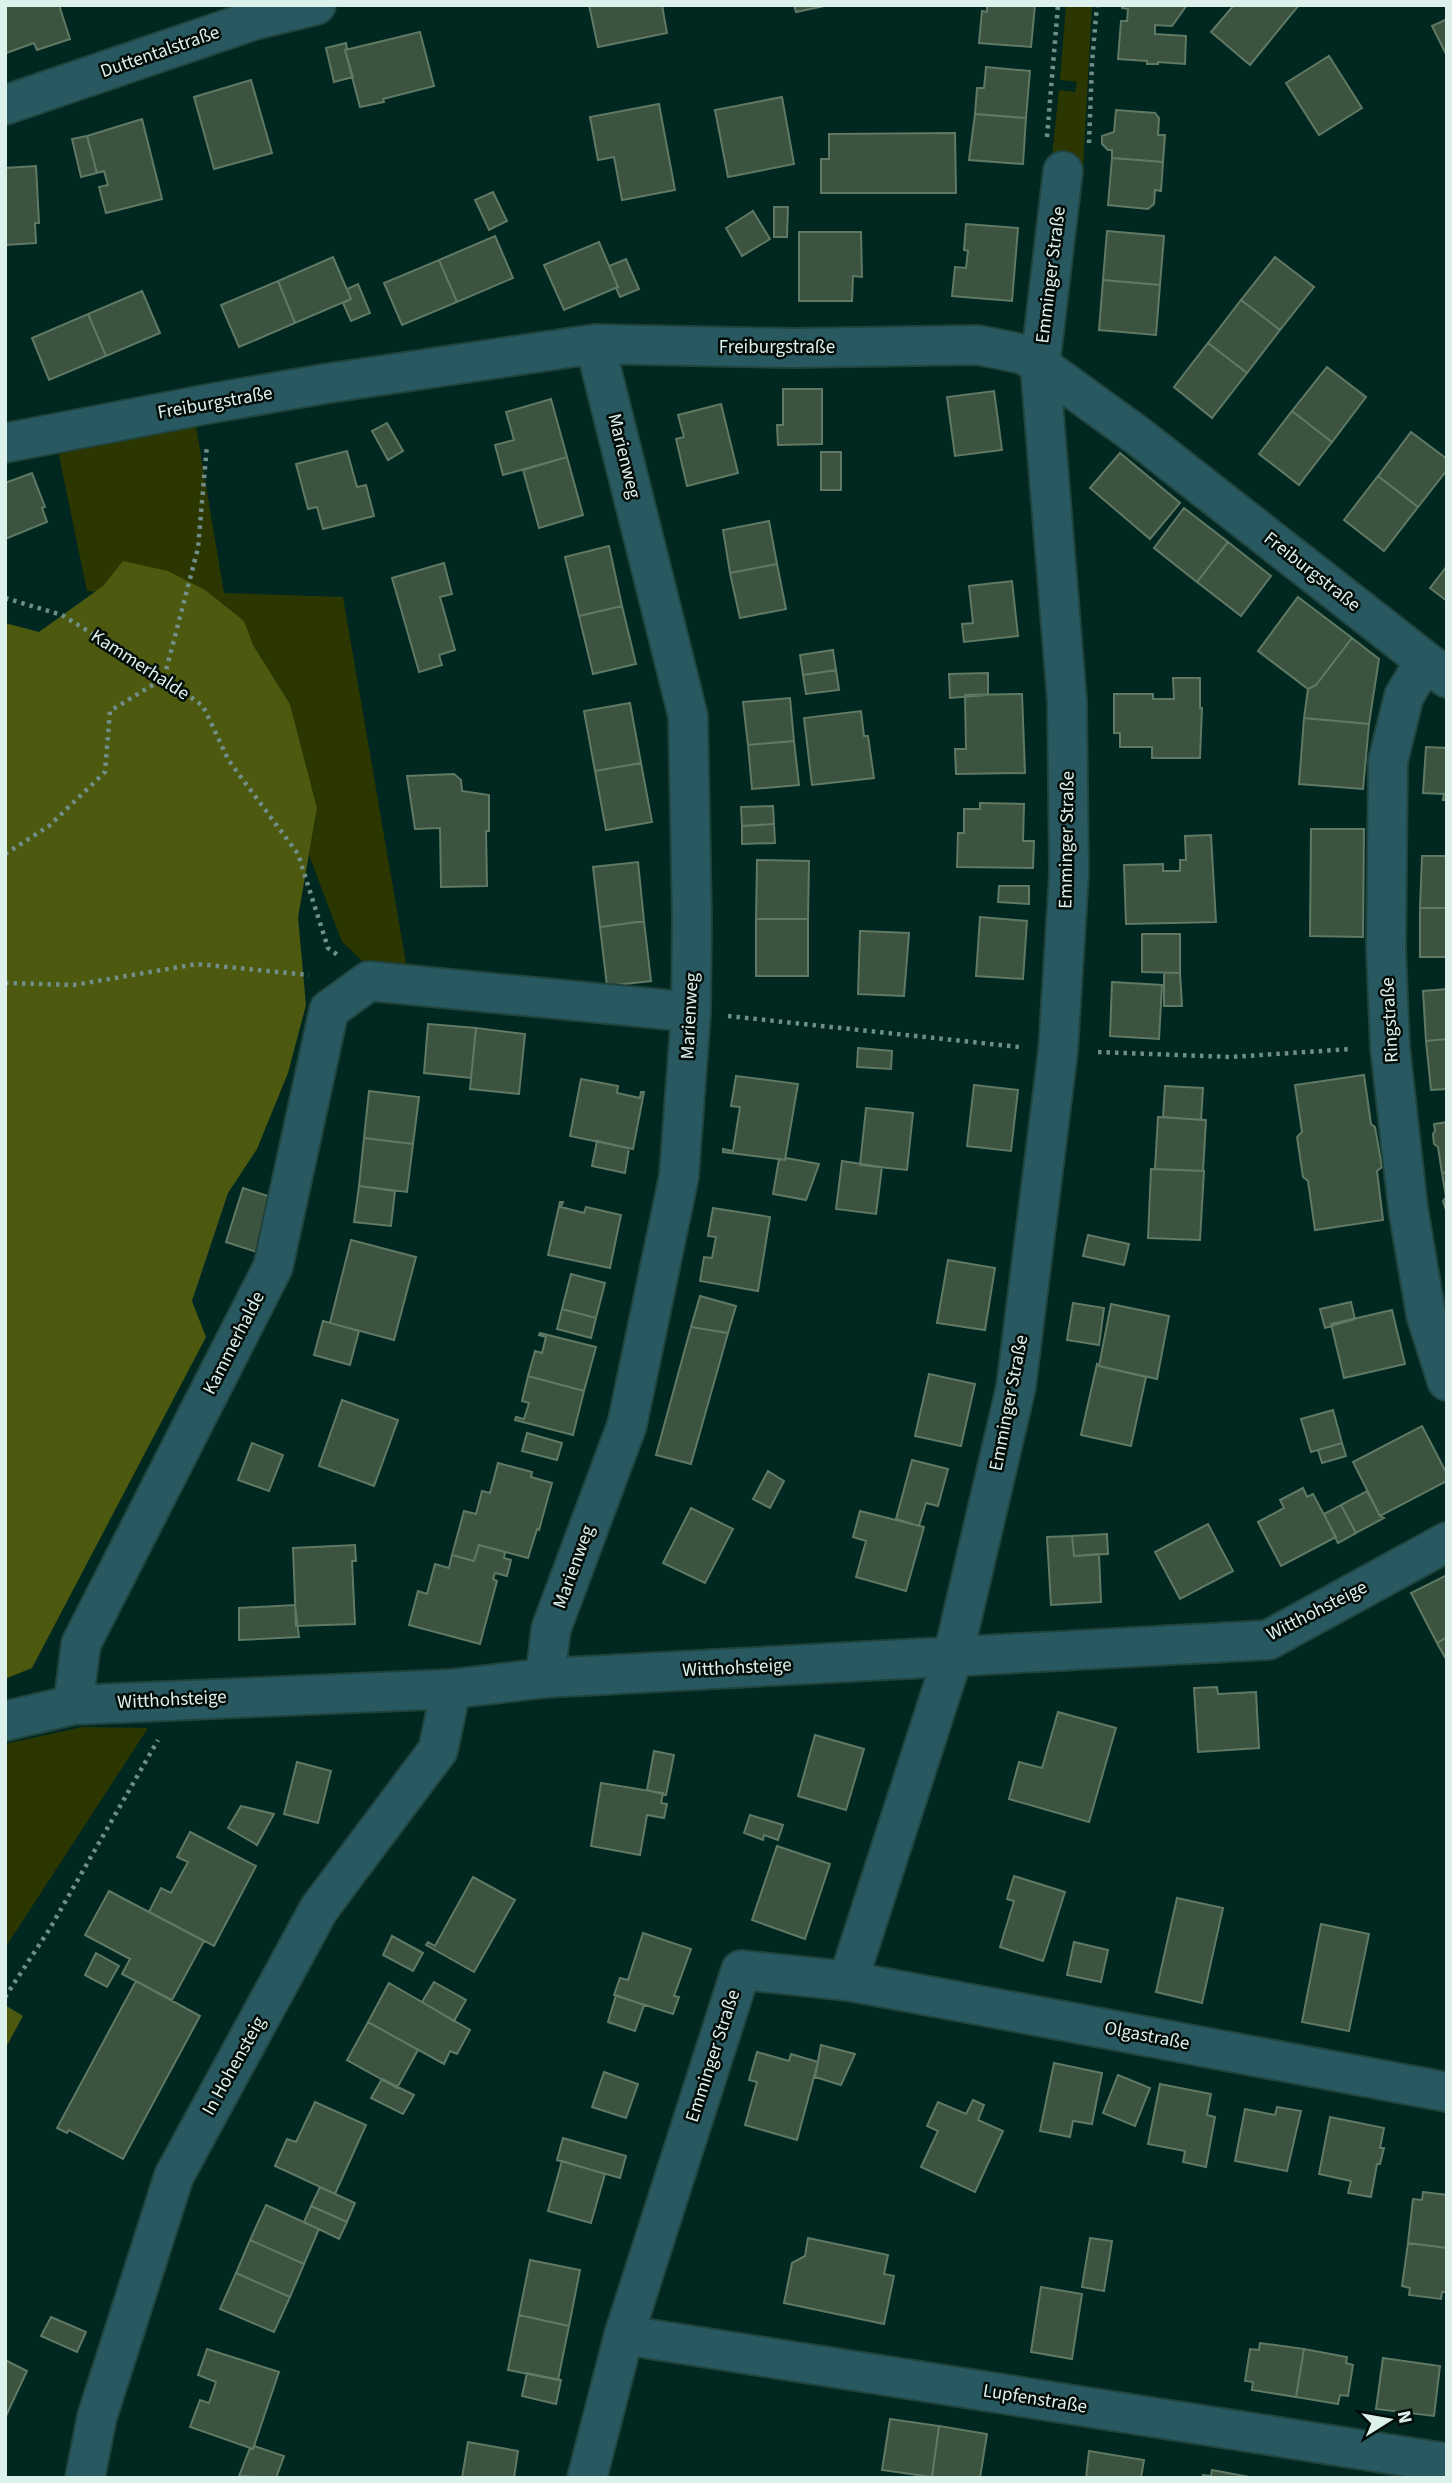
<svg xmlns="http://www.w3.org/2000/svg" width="1452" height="2483" font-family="'Source Sans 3',sans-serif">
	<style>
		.green { fill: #2c3600 }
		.forest { fill: #4c590e }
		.building { fill: #3b533f; stroke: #607964; stroke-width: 2 }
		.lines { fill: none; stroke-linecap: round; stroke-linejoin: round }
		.minor-casing { stroke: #20433d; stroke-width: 42 }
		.path { stroke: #728e89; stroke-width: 4.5; stroke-dasharray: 3.5 5; stroke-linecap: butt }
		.minor { stroke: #285960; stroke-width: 38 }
		.labels { text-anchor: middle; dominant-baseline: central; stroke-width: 5; stroke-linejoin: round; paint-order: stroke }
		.street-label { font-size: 19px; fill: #ddf1ec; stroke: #020d0a }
	</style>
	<rect width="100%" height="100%" fill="#012721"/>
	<!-- green -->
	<path class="green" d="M1066,5H1092L1083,168L1051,166L1059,90L1075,92L1077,82L1060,80Z
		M196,426L224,593L343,597L406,963L372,970L342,942L309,855L317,808L290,704L253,645L163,595L87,591L57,446Z
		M82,1727L148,1728L5,1948V1744Z"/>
	<!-- forest -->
	<path class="forest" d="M123,561L168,571L205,590L244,621L253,645L290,704L317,808L298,917L306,1005L288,1073L257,1149L228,1193L192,1301L206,1337L32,1668L5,1679V623L39,632L103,586Z
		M5,2005L23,2016L5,2049Z"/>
	<!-- building -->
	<path class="building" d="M5,5H59L70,39L37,50L34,43L6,53Z
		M589,5H662L667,33L598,47Z
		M794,5H829L796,12Z
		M987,5H1035L1031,47L979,43L982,11L987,12Z
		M1122,5H1187L1172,26L1155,25V34L1186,36L1185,64L1158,62V64H1147V61L1118,59L1121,21H1127L1128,9L1122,8Z
		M1234,5H1299L1250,65L1211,32Z
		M1447,19V56L1432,26Z
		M420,32L434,86L383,99L384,102L360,107L345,50Z
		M346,43L347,49L345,50L353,77L334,82L326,48Z
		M1329,56L1362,108L1319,135L1286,83Z
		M986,67L1030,71L1026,118L975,114L977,88H984Z
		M251,80L272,153L214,169L194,97Z
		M782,97L794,164L728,177L715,110Z
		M659,104L675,190L622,200L614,157L598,160L590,117Z
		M1116,110L1155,113L1159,118L1158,135H1165L1163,162L1112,158V150H1108L1102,144V136L1114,132Z
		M975,114L1026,118L1023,164L969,160Z
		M142,119L162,199L106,213L99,187L108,185L104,171L97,173L87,136Z
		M955,133L956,193H821V159H829V134Z
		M87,136L97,173L81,177L72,139Z
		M1112,158L1163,162L1161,191L1155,190L1154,204L1148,209L1108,205Z
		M36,166L39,223H35L36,243L5,245V168Z
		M493,192L507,221L489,230L475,200Z
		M774,207H788L787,237H774Z
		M753,211L770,239L742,256L726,228Z
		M966,224L1018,228L1012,301L952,296L955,267L966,268L968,251L964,250Z
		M1107,231L1164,236L1160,285L1103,280Z
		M799,232H861L862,277L853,276L852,301H799Z
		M495,236L513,278L457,302L439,260Z
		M599,242L618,287L564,310L544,265Z
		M333,257L351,299L295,323L278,281Z
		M1275,257L1314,287L1280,330L1241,300Z
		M626,259L639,289L620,297L616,288L618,287L609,266Z
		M439,260L457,302L402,325L384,283Z
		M1103,280L1160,285L1156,335L1099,330Z
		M278,281L295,323L239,347L221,305Z
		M358,284L370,313L351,321L343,303L351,299L347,289Z
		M142,291L160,333L106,356L88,314Z
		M1241,300L1280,330L1247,373L1208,343Z
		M88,314L106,356L49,380L32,338Z
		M1208,343L1247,373L1212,418L1174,387Z
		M1327,367L1366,397L1332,442L1292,411Z
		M783,389H822V444L778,445L777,425H783Z
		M994,391L1002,450L955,456L947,397Z
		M551,399L567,457L503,475L495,445L514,440L506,412Z
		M721,404L738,473L687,486L676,439L684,437L678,415Z
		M1292,411L1332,442L1299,485L1259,454Z
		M387,423L403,451L388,460L372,431Z
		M1411,432L1447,459V470L1418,507L1378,476Z
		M347,451L357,487L366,485L374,516L323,529L317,507L308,509L296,464Z
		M821,452H841V490H821Z
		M1120,453L1180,503L1150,539L1090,488Z
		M567,457L583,515L539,528L523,470Z
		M32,473L45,507L42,508L47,522L5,539V483Z
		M1378,476L1418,507L1384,551L1344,520Z
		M1184,508L1228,542L1197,582L1154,548Z
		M769,521L777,564L730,573L723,530Z
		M1228,542L1271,576L1241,616L1197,582Z
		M609,546L622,606L579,616L565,557Z
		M444,563L452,594L440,597L455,650L439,655L442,665L419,672L392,578Z
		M777,564L786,609L740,618L730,573Z
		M1447,566V601L1430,588Z
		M1012,581L1018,636L964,642L962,624L973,623L969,586Z
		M1298,597L1352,638L1316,685L1308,689L1258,651Z
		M622,606L636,664L593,674L579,616Z
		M1352,638L1379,659L1369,724L1304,718L1308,689L1316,685Z
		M833,650L836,670L803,675L800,655Z
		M836,670L839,690L806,694L803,675Z
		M988,673V695L950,698L949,674Z
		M1173,678H1200V708H1202L1200,758H1152V747H1120V733H1114V694H1153V699H1174Z
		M1022,694L1025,773L956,774L955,749H966L965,695Z
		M790,698L794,741L748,745L743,702Z
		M630,703L641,763L595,771L584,711Z
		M861,711L864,736H868L874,778L812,785L804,718Z
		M1304,718L1369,724L1363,789L1299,784Z
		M794,741L799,785L752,789L748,745Z
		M1426,747L1447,748V800H1443L1444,794L1423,793Z
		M641,763L652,822L606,830L595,771Z
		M454,774L461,780L462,791L489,795V831H486L487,886L441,887L440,828L415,829L407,776Z
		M980,803L1024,804L1023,841H1034L1033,868L957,867L958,833H964V809H980Z
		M773,806L774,824L742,826L741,807Z
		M774,824L775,843L742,844V826Z
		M1311,829H1364L1363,937L1310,936Z
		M1211,835L1216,922L1126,924L1124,865L1163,864V871H1180V860H1186L1185,836Z
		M1422,856H1447V908H1420Z
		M757,860L809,861L808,919H756Z
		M638,862L644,921L600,927L593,867Z
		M999,886H1029V904L998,902Z
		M1420,908H1447V957H1420Z
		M980,917L1027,921L1023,979L976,976Z
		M756,919H808V976H756Z
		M644,921L651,981L607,986L600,927Z
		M860,931L909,933L904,996L858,994Z
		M1142,934H1180V973L1142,972Z
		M1164,973H1180L1182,1006H1164Z
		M1112,982L1162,985L1159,1039L1110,1036Z
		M1447,989V1039L1426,1041L1423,991Z
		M428,1024L476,1028L471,1078L424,1073Z
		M476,1028L525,1034L519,1094L470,1089Z
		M1447,1039V1089L1431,1090L1426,1041Z
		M858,1048L892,1051L891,1069L857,1067Z
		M1364,1075L1371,1124L1375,1127L1382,1167L1377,1171L1383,1220L1315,1230L1308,1181L1303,1177L1297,1137L1302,1132L1295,1085Z
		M736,1076L798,1084L785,1160L723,1152V1149L733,1151L740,1107L731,1106Z
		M581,1079L618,1086L617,1093L640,1098L641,1092H644L633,1149L570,1136Z
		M974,1085L1018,1090L1011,1151L967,1146Z
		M1165,1086L1203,1088L1201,1120L1163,1117Z
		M369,1091L419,1097L413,1144L364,1138Z
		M866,1108L913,1113L907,1170L860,1165Z
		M1158,1117L1206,1120L1203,1171L1155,1169Z
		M1447,1122V1172L1442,1173L1438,1147L1434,1144L1433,1134L1435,1131L1434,1124Z
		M364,1138L413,1144L407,1192L359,1186Z
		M597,1141L629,1148L625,1173L592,1166Z
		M786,1158L819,1164L806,1200L773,1194L779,1159L785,1160Z
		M842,1161L882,1167L876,1214L836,1209Z
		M1151,1169L1204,1171L1200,1240L1148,1238Z
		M1447,1172V1213L1443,1201L1446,1197L1442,1173Z
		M359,1186L395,1191L391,1226L354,1222Z
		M243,1188L280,1200L263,1254L226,1242Z
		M560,1202H563L561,1207L584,1213L586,1207L621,1215L610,1268L548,1255Z
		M713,1208L770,1217L758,1291L700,1281L704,1257L712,1258L716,1237L708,1236Z
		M1088,1235L1129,1244L1124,1265L1083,1256Z
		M351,1240L416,1257L394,1340L330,1323Z
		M948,1260L995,1268L985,1330L937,1323Z
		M571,1274L605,1283L596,1318L562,1309Z
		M700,1296L736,1306L728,1333L691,1327Z
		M1351,1302L1355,1319L1325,1328L1320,1309Z
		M1073,1303L1104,1308L1099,1345L1067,1340Z
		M1111,1304L1169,1316L1157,1379L1099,1366Z
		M562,1309L596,1318L591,1338L557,1329Z
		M1392,1310L1405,1364L1344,1378L1331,1324Z
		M323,1321L359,1331L350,1365L314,1355Z
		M691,1327L728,1333L691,1464L656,1455Z
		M540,1333L596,1347L584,1391L528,1376L535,1351L542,1353L546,1337L539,1335Z
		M1097,1364L1099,1366L1146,1377L1131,1446L1081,1435Z
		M929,1374L975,1384L961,1446L915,1436Z
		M528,1376L584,1391L573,1435L515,1420L516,1417L524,1419L529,1403L522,1401Z
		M342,1400L398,1420L374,1486L319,1466Z
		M1333,1410L1342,1443L1311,1452L1301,1419Z
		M1422,1426L1447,1474V1481L1380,1516L1353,1462Z
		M527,1433L562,1443L557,1460L522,1451Z
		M252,1443L283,1455L269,1491L238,1480Z
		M1342,1443L1346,1456L1322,1463L1318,1450Z
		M912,1460L948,1469L938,1506L926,1503L919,1526L896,1519Z
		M498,1463L532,1472L531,1477L552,1483L539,1530L537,1529L528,1558L479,1545L474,1561L452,1555L464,1511L476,1514L482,1491L490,1493Z
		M768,1471L784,1481L770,1508L753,1499Z
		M1303,1488L1307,1497L1313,1494L1336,1537L1281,1566L1258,1522L1284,1508L1280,1500Z
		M1367,1491L1380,1516L1384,1518L1356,1533L1341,1505Z
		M1341,1505L1356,1533L1338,1543L1324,1514Z
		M691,1508L733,1529L705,1583L663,1563Z
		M860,1511L924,1527L906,1591L856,1577L866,1541L853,1537Z
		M1208,1524L1233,1571L1180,1599L1155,1552Z
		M1107,1534L1108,1554L1074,1556L1072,1536Z
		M1072,1536L1074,1556L1099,1554L1101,1602L1051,1605L1047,1537Z
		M355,1545L356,1561H352L355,1624L296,1626L293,1548Z
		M479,1545L505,1552L504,1558L511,1560L507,1576L495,1573L493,1579L497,1581L480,1644L409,1625L418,1591L427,1594L435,1564L449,1568L452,1555L474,1561Z
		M1447,1575V1637L1437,1643L1411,1593Z
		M295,1605L299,1637L239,1640V1608Z
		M1447,1637V1661L1437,1643Z
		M1217,1687L1218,1694L1256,1692L1259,1748L1198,1752L1194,1688Z
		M1058,1712L1116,1728L1089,1822L1009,1799L1019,1762L1042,1768Z
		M815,1735L864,1749L846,1810L798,1796Z
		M654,1751L674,1755L666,1795L647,1790Z
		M297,1762L331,1771L318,1823L284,1814Z
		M601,1783L663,1793L661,1803L667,1804L664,1818L647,1815L640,1855L591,1846Z
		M241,1806L274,1814L257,1845L228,1828Z
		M750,1815L783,1825L778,1840L764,1835L763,1840L744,1833Z
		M190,1832L256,1866L214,1946L149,1912L161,1888L171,1893L188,1862L177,1857Z
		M777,1846L830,1864L805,1939L752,1920Z
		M1014,1876L1065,1892L1043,1961L1000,1947L1014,1901L1007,1899Z
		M473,1877L515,1900L474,1972L426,1945L428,1942L435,1946Z
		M109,1891L204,1941L172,2000L122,1974L130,1959L85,1935Z
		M1177,1898L1223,1908L1202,2003L1156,1992Z
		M1321,1924L1369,1934L1349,2031L1302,2022Z
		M643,1933L691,1949L674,1996L679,1997L673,2014L614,1995L620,1978L628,1980Z
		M392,1936L423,1953L413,1971L383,1955Z
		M1074,1942L1108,1950L1101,1982L1067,1975Z
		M96,1953L119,1966L107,1987L85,1975Z
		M136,1981L200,2016L123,2159L69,2130L67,2133L57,2128Z
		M434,1982L466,2000L454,2021L422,2002Z
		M389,1983L470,2030L457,2054L450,2051L444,2064L368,2022Z
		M616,1995L644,2005L635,2031L608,2022Z
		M368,2022L418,2050L397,2088L347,2060Z
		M821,2045L855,2054L841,2085L815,2077Z
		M757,2052L789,2061L791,2054L818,2062L797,2140L745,2125L757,2082L749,2080Z
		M1054,2063L1102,2073L1092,2124L1073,2121L1070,2137L1040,2131Z
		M604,2072L638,2084L626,2118L592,2107Z
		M1118,2075L1150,2088L1135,2126L1103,2113Z
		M382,2079L414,2095L403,2114L371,2098Z
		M1160,2084L1211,2094L1207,2115L1215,2117L1206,2167L1183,2162L1185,2151L1148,2144Z
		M973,2100L984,2105L978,2120L1003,2131L975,2192L921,2167L938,2131L927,2126L938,2102L966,2114Z
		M315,2102L366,2125L335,2194L275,2166L287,2139L296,2142Z
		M1277,2107L1301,2111L1287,2171L1235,2161L1245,2109L1275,2115Z
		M1330,2117L1384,2128L1380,2148H1384L1380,2164H1377L1371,2197L1348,2193L1351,2181L1319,2174Z
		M563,2138L626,2156L620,2178L557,2160Z
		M562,2161L605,2174L591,2223L548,2211Z
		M320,2187L355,2203L347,2222L311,2206Z
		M1423,2192L1447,2195V2248L1408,2243L1413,2199L1422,2200Z
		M266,2205L319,2229L304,2264L250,2240Z
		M311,2206L347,2222L339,2239L304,2222Z
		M808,2238L888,2255L884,2274L894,2276L884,2324L784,2303L792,2263L805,2256Z
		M1090,2238L1112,2241L1104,2291L1082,2287Z
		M250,2240L304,2264L290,2297L236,2273Z
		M1408,2243L1447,2248V2292H1442L1441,2299L1409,2295L1410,2288L1402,2286Z
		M530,2260L580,2270L569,2326L519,2315Z
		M236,2273L290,2297L274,2332L220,2309Z
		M1041,2287L1082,2294L1072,2359L1031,2352Z
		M519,2315L569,2326L558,2380L508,2370Z
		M51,2317L86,2332L77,2352L41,2336Z
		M1260,2343L1304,2349L1296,2397L1252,2390L1253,2382L1245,2381L1250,2349L1259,2350Z
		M207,2349L279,2372L253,2449L190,2427L200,2400L209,2403L216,2382L198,2375Z
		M1304,2349L1347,2357L1346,2363L1353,2365L1348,2396L1340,2395L1338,2404L1296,2397Z
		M1383,2358L1440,2366L1434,2416L1376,2409Z
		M5,2360L27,2371L5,2418Z
		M527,2373L561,2380L556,2404L522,2396Z
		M890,2419L939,2426L932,2477L882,2470Z
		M939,2426L987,2434L980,2478L932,2477Z
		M468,2442L518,2451L514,2478H462Z
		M254,2446L284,2456L276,2478L239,2476L250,2448L253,2449Z
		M1089,2451L1144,2460L1141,2478H1086Z
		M1212,2470L1255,2478H1202L1203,2475L1211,2476Z"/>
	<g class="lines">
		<defs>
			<path id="minor" d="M5,105L254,20L316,5
				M5,443L213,403L323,384L595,344L793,348L978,345L1023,354L1040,365L1138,436L1447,678
				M1425,661L1404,696L1388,761L1386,950L1390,1047L1408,1208L1426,1315L1447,1381
				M545,1678L551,1629L627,1425L679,1176L691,1012L692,919L688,716L595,344
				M73,1705L81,1644L273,1267L329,1010L369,981L691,1012
				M5,1721L73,1705L451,1689L545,1678L1268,1640L1447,1542
				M848,1981L953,1656L1016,1387L1058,1051L1069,874L1067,701L1040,365L1063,171
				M624,2335L1447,2463
				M85,2478L97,2417L174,2176L319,1909L438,1750L451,1689
				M587,2478L624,2335L741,1970L848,1981L1447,2092"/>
		</defs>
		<!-- minor casing -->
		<use href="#minor" class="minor-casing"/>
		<!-- path -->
		<path class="path" d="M1047,137L1058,5
			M1089,143L1092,63L1097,5
			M5,598L62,615L164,678L203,706L229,761L298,854L328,948L339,956
			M5,854L49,826L105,772L110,711L164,678L198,548L207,445
			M5,983L74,985L197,964L309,975
			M728,1016L1019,1047
			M1098,1052L1231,1057L1351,1049
			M5,1997L49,1930L158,1740"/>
		<!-- minor -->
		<use href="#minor" class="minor"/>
	</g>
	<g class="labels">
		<!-- street labels -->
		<g class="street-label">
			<text transform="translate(160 52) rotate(-19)">Duttentalstraße</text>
			<text transform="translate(1051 275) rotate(-83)">Emminger Straße</text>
			<text x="777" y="347">Freiburgstraße</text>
			<text transform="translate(215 403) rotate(-10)">Freiburgstraße</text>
			<text transform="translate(624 456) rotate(76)">Marienweg</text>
			<text transform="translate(1312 572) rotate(38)">Freiburgstraße</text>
			<text transform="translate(140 665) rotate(33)">Kammerhalde</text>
			<text transform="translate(1067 840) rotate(-89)">Emminger Straße</text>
			<text transform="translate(690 1016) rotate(-87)">Marienweg</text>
			<text transform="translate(1390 1020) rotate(-93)">Ringstraße</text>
			<text transform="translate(234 1343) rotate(-63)">Kammerhalde</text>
			<text transform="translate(1009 1403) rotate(-79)">Emminger Straße</text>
			<text transform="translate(574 1567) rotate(-70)">Marienweg</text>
			<text transform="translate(1317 1611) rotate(-27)">Witthohsteige</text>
			<text transform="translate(737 1668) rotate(-3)">Witthohsteige</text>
			<text transform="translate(172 1700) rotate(-3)">Witthohsteige</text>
			<text transform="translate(1147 2036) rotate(11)">Olgastraße</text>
			<text transform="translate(713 2056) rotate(-72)">Emminger Straße</text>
			<text transform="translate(234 2066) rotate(-61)">In Hohensteig</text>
			<text transform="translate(1035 2399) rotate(9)">Lupfenstraße</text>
		</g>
	</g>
	<!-- border -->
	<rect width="1452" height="2483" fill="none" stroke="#ddf1ec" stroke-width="14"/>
	<!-- north arrow -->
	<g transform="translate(1389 2420) rotate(79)" stroke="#020d0a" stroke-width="5" paint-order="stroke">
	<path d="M0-5L12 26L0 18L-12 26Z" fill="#ddf1ec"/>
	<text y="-10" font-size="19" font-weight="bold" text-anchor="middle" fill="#ddf1ec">N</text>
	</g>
</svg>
